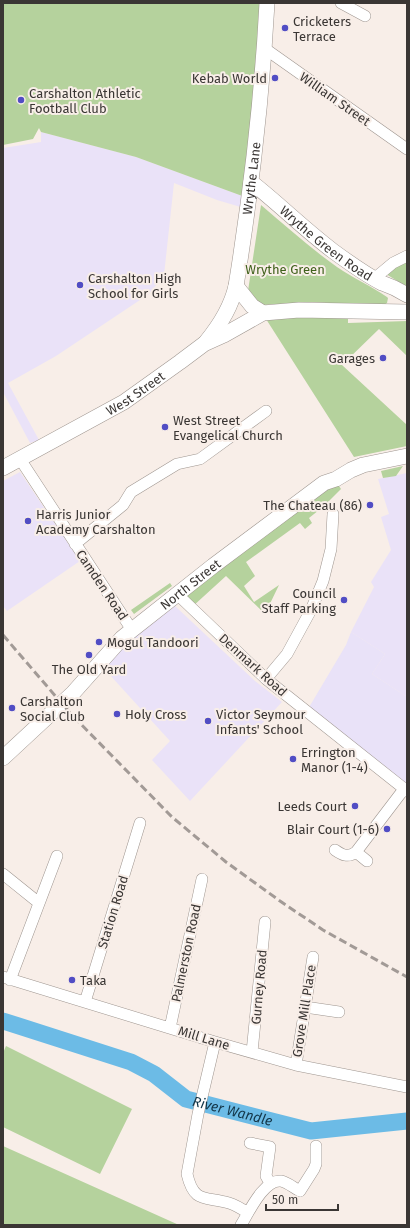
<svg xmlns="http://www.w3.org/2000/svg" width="410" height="1228" font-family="'Fira Sans',sans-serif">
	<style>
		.commercial { fill: #e9e2f8 }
		.education { fill: #eae2f8 }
		.green { fill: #b5d29d }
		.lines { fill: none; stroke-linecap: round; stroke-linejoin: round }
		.river { stroke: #6cbbe6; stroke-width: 17 }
		.street-casing { stroke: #9f9690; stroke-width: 12 }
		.secondary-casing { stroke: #9f9690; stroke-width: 16 }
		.street { stroke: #fff; stroke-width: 11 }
		.secondary { stroke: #fff; stroke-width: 15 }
		.rail { stroke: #a29a96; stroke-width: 3; stroke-dasharray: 8 4; stroke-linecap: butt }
		.poi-dot { fill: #514dc4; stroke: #f8eee8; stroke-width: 1.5 }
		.labels { text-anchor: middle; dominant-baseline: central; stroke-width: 4; stroke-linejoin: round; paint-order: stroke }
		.poi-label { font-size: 13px; fill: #3a3634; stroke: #f8eee8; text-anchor: start }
		.street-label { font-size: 13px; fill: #3a3634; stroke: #f8eee8 }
		.park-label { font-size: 13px; fill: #40611c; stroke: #f8eee8 }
		.water-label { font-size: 14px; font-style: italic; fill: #14374a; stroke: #f8eee8 }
	</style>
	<rect width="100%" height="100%" fill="#f8eee8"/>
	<!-- commercial -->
	<path class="commercial" d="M351,632L385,654L372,674L407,697V786L308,709L346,645Z"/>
	<!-- education -->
	<path class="education" d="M41,132L136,157L245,197L244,208L217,200L174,183L164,275L149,294L56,356L8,383L39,440L30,443L3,392V148L41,142Z
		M20,472L80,561L7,611L3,606V481Z
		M407,473V697L372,674L385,654L351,632L374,587L371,582L391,550L381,517L389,514L378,479Z
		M175,606L255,681L282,702L190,801L152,760L170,741L109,674L106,666L130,641Z"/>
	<!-- green -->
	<path class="green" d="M3,3H267L245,197L136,157L41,132L39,128L33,139L3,145Z
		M261,205C286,226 310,248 337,267C353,278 371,286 387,297L388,298L387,303L382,306L312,302L263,305L257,302L248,291Z
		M407,261V287L386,274L400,264Z
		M277,316L348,317V323L407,321V356L379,329L342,365L407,425V446L354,457L266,319Z
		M403,466L396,476L383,478L381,471Z
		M335,480L341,489L324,506L309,518L312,523L305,529L300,523L246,562L255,576L244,586L254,602L279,585L265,614L226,576L192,607L177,594Z
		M170,583L172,586L134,614L131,610Z
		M6,1046L132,1109L100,1174L3,1127V1053Z
		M3,1146L179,1225H3Z"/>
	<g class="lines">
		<!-- river -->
		<path class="river" id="s1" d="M3,1021L131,1062L154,1074L186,1099L311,1131L407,1121"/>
		<defs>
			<path id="street" d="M341,3L365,16
				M264,48L407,149
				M375,278L393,263L407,256
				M20,459L132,630
				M75,544L123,505L131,492L177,464L200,459L266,411
				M177,594L266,679L407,791
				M266,679L287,654L311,610L323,581L331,549L333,514
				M335,850C342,855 348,858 356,852L404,789
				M356,852L367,861
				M3,874L39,903
				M3,977L215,1042L296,1065L407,1087
				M10,980L57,856
				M85,1002L140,823
				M305,1007L339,1012
				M170,1028L202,879
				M215,1042L198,1114L187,1174C194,1204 205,1196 229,1203C236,1205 242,1209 248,1213
				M252,1052L265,922
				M296,1065L313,957
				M250,1143L270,1147L266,1176L270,1183
				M241,1225C249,1212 264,1179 281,1181C287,1182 294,1188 300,1191L314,1169L316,1164V1146"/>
			<g id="secondary">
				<path id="s2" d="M251,182C279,204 304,229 333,251C348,262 366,275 382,283C391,286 399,290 407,295"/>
				<path d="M236,286L252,306L263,313"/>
				<path id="s3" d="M206,342C220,325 231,308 236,286C251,193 262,98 267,3"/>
				<path id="s4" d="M3,468L124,402L180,362L204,344L224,335L263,313L299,310L407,312"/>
				<path id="s5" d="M3,758L73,693L122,638L132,630L213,566L324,483L336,479L351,470L363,465L407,456"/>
			</g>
		</defs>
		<!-- street casing -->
		<use href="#street" class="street-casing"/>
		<!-- secondary casing -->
		<use href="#secondary" class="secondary-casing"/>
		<!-- street -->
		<use href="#street" class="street"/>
		<!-- secondary -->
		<use href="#secondary" class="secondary"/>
		<!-- rail -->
		<path class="rail" d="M3,635L70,713L172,817L226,862L280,901L323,930L407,977"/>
	</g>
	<!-- markers -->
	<g class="poi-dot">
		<circle cx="285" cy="28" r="4"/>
		<circle cx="275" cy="78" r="4"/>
		<circle cx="21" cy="100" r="4"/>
		<circle cx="80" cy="285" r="4"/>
		<circle cx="383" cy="358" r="4"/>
		<circle cx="165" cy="427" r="4"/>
		<circle cx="370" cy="505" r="4"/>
		<circle cx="28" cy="521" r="4"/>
		<circle cx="344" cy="600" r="4"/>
		<circle cx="99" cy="642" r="4"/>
		<circle cx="89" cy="655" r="4"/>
		<circle cx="12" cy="708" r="4"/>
		<circle cx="117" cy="714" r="4"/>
		<circle cx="208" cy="721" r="4"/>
		<circle cx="293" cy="759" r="4"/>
		<circle cx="355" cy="806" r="4"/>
		<circle cx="387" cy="829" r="4"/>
		<circle cx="72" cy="980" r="4"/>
	</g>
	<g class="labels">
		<!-- poi labels -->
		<g class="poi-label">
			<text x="293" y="21">Cricketers<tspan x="293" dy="15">Terrace</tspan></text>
			<text x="267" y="78" text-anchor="end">Kebab World</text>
			<text x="29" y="93">Carshalton Athletic<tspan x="29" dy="15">Football Club</tspan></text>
			<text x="88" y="278">Carshalton High<tspan x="88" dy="15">School for Girls</tspan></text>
			<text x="375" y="358" text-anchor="end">Garages</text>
			<text x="173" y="420">West Street<tspan x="173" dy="15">Evangelical Church</tspan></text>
			<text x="362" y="505" text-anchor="end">The Chateau (86)</text>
			<text x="36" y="514">Harris Junior<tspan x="36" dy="15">Academy Carshalton</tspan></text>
			<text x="336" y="593" text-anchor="end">Council<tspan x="336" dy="15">Staff Parking</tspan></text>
			<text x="107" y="642">Mogul Tandoori</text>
			<text x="89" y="669" text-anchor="middle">The Old Yard</text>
			<text x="20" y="701">Carshalton<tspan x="20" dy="15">Social Club</tspan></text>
			<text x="125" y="714">Holy Cross</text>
			<text x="216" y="714">Victor Seymour<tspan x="216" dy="15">Infants' School</tspan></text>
			<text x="301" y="752">Errington<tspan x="301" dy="15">Manor (1-4)</tspan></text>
			<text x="347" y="806" text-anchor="end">Leeds Court</text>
			<text x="379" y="829" text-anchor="end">Blair Court (1-6)</text>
			<text x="80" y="980">Taka</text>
		</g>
		<!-- street labels -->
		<g class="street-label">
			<text transform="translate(335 99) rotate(35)">William Street</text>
			<text stroke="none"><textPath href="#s3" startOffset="173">Wrythe Lane</textPath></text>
			<text stroke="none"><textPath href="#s2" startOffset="97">Wrythe Green Road</textPath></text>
			<text stroke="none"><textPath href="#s4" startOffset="152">West Street</textPath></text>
			<text stroke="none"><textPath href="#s5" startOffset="256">North Street</textPath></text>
			<text transform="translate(102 585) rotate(56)">Camden Road</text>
			<text transform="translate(253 665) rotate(42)">Denmark Road</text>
			<text transform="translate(113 912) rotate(-73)">Station Road</text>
			<text transform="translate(186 953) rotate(-78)">Palmerston Road</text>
			<text transform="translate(259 987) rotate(-85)">Gurney Road</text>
			<text transform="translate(304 1011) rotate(-81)">Grove Mill Place</text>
			<text transform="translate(204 1038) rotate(17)">Mill Lane</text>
		</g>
		<!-- park labels -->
		<g class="park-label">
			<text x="285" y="269">Wrythe Green</text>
		</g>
		<!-- water labels -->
		<g class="water-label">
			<text stroke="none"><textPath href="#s1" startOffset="249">River Wandle</textPath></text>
		</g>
	</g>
	<!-- border -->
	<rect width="410" height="1228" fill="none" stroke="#3a3634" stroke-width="8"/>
	<!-- scale -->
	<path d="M266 1204v6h72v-6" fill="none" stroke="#3a3634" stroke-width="2"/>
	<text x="272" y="1204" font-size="12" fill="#3a3634" stroke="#f8eee8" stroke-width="3" paint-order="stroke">50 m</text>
</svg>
